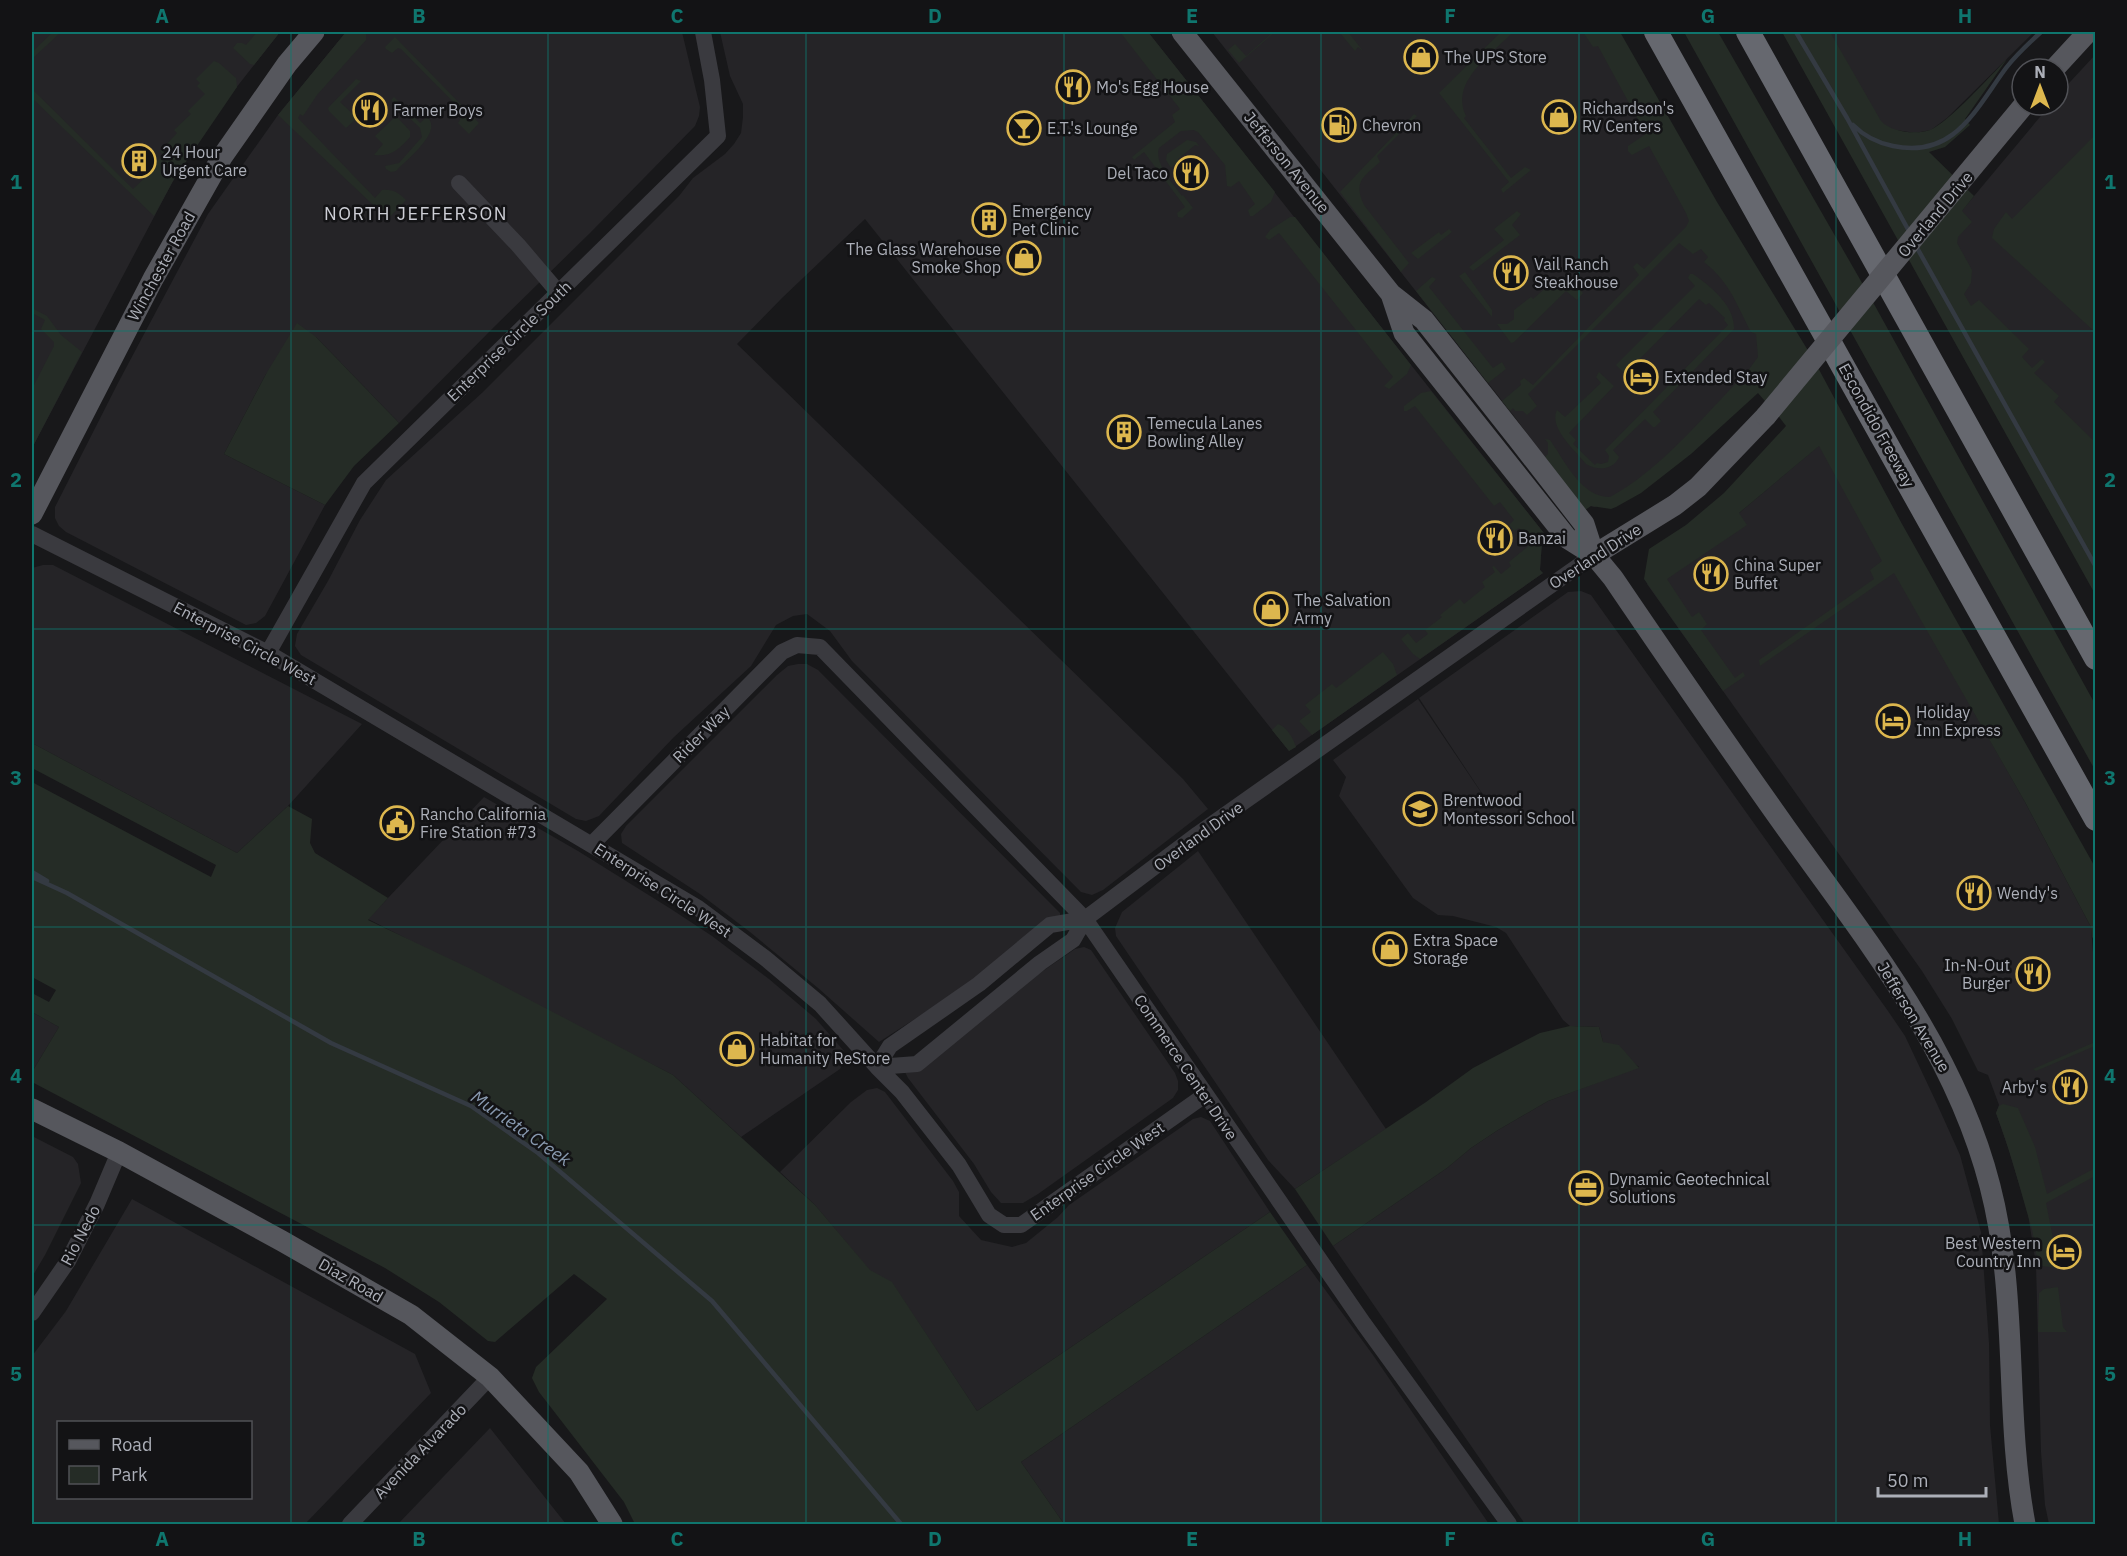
<svg xmlns="http://www.w3.org/2000/svg" width="2127" height="1556" font-family="'IBM Plex Sans',sans-serif">
	<style>
		.built { fill: #252427; fill-rule: evenodd }
		.green { fill: #252c26 }
		.lines { fill: none; stroke-linecap: round; stroke-linejoin: round }
		.stream { stroke: #343a42; stroke-width: 4.5 }
		.minor { stroke: #3a3a3f; stroke-width: 16 }
		.major { stroke: #56575d; stroke-width: 21 }
		.highway { stroke: #66686f; stroke-width: 24 }
		.major-bridge { stroke: #56575d; stroke-width: 21 }
		.grid { fill: none; stroke: #0f766e; stroke-width: 1.5; stroke-opacity: 0.55 }
		.labels { text-anchor: middle; dominant-baseline: central; stroke-width: 5; stroke-linejoin: round; paint-order: stroke }
		.poi-label { font-size: 16px; fill: #acafb8; stroke: #131315; text-anchor: start }
		.street-label { font-size: 16px; fill: #acafb8; stroke: #131315 }
		.neighbourhood-label { font-size: 18px; letter-spacing: 1.5px; fill: #cdced5; stroke: #131315 }
		.water-label { font-size: 18px; font-style: italic; fill: #8899af; stroke: #131315 }
		.neatline { fill: none; stroke: #0f766e; stroke-width: 2 }
		.grid-label { font-size: 20px; text-anchor: middle; font-weight: bold; fill: #0f766e }
	</style>
	<rect width="100%" height="100%" fill="#18181a"/>
	<!-- built -->
	<path class="built" d="M32,32H280L225,102L173,181L32,448Z
		M346,32H682L700,107L699,116L695,126L590,233L494,327L399,423L316,337L266,374L224,454L325,505L265,616L256,623L246,625L66,532L59,526L55,518V507L118,383L208,214L278,115Z
		M720,32H1148L1547,537L1542,541L1540,570L1543,573L1289,751L865,219L782,298L737,344L1183,779L1208,809L1103,890L1092,895L1081,892L852,661L830,631L807,614L793,616L776,625L751,666L674,737L599,816L586,821L576,819L301,655L295,646L297,634L328,581L360,520L386,480L483,392L679,196L693,178L725,154L734,144L741,133L743,117V104L730,76Z
		M1212,32H1593L1770,353L1656,473L1595,507L1590,506L1585,510L1514,416Z
		M1815,32H2034L1947,118L1931,130L1915,133L1883,128Z
		M2095,55V553L1934,244L2050,105H2058V95Z
		M1822,443L2025,802L2091,927L2093,952L2096,953L2095,1524H2049L2045,1505L2041,1452L2036,1265L2028,1214L2009,1150L1996,1113L1999,1105L1988,1075L1978,1071L1952,1019L1922,971L1647,584L1714,534Z
		M43,565H53L362,724L288,806L237,853L32,743V568Z
		M1581,591L1591,595L1888,1011L1905,1036L1937,1104L1960,1155L1981,1232L1989,1343L1990,1425L1999,1524H1525L1333,1246L1447,1168L1471,1148L1498,1130L1548,1101L1639,1067L1603,1042L1599,1027L1570,1026L1563,1020L1506,933L1496,927L1453,916L1438,915L1413,898L1339,796L1346,777L1333,760L1418,699L1501,822L1419,698L1568,592Z
		M798,664H807L818,670L1060,913L1061,921L977,979L879,1042L818,988L750,932L700,894L622,843L621,834L626,826L777,675L788,666Z
		M484,797L578,851L671,909L712,936L769,979L816,1019L844,1051L845,1060L840,1069L741,1137L673,1075L368,919Z
		M1198,851L1386,1129L1295,1189L1268,1160L1116,936L1115,928L1122,912Z
		M1084,947L1091,950L1175,1073L1178,1081V1090L1173,1098L1038,1194L1023,1203H1001L991,1192L974,1164L908,1078L904,1070L906,1064L1075,949Z
		M32,1012L59,1027L32,1072Z
		M877,1088L885,1092L953,1181L959,1192V1216L981,1240L1012,1247L1026,1243L1058,1217L1069,1205L1193,1119L1201,1117L1210,1121L1270,1212L977,1411L892,1283L870,1271L815,1205L780,1172L851,1102L867,1090Z
		M32,1136L73,1157L78,1164L81,1183L45,1255L32,1277Z
		M132,1199L415,1354L431,1393L305,1524H32V1356L66,1311ZM58,1422H250V1498H58Z
		M1307,1265L1373,1355L1489,1524H1064L1021,1462Z
		M490,1428L566,1524H398Z"/>
	<!-- green -->
	<path class="green" d="M53,32H61L32,59V52Z
		M257,32H280L254,65L250,64L233,48L237,43H242L246,45Z
		M346,32H363L366,34V40L317,95L303,116L300,114L298,118L375,198L382,190C393,189 399,193 406,200L388,219L278,115Z
		M1120,32H1148L1275,192L1271,202L1253,216H1250L1248,210L1255,204L1239,181L1231,187L1227,186L1225,165L1198,132L1194,130L1181,131L1159,148C1154,163 1173,184 1182,196L1183,195L1193,208L1182,218L1178,217L1177,213L1185,207L1144,152L1134,160L1132,157L1175,122L1172,115L1180,109Z
		M1273,32H1275L1239,63L1228,50L1235,44L1246,56Z
		M1342,32H1348L1363,51L1358,47L1355,51L1340,33Z
		M1501,32H1513C1492,54 1449,82 1466,116L1464,118L1511,178L1525,167L1531,170L1503,193L1501,189L1509,182L1439,93Z
		M1583,32H1620L1717,202L1812,357L1770,407L1758,393L1691,454L1641,493L1616,507L1611,509L1591,506L1585,510L1545,457L1548,454V443L1545,439L1550,440C1564,460 1582,498 1610,497C1661,470 1706,413 1747,372L1758,357L1756,334L1751,332C1735,302 1731,284 1704,262L1708,257L1701,249L1693,254L1679,243L1528,394L1537,406L1527,415L1523,411H1515L1513,408L1510,411L1502,401L1521,385L1520,381L1524,378L1533,385L1639,275L1633,267L1637,263L1644,269L1686,227L1689,221L1686,213L1649,146L1632,155L1628,151V146L1646,134L1598,46L1593,47Z
		M1684,32H1718L1869,295L2095,704V770Z
		M1782,32H1830L1881,121C1891,132 1916,135 1930,130C1948,123 1991,75 2007,59L1965,119L1970,125L1945,147L1929,152L1974,196L1962,211L1972,222L1958,237L1957,243L1972,270L1971,283L1964,294L1971,306L1979,300L2029,349L2022,357L2032,368L2042,359L2045,362L2034,373L2059,396L2054,402L2095,442V594Z
		M395,37L479,123L469,134L458,123L463,115V112L401,49L398,48L392,53L386,49L385,47Z
		M214,61L219,63L236,78L237,87L173,181L154,216L32,98V89L133,189L152,171L150,168L163,155L160,151L177,133L174,130L191,114L188,111L205,94L197,86L200,83L196,79Z
		M356,79L361,81L340,102L355,116L353,118L355,120L346,128L329,111L328,108Z
		M394,97L420,123L427,117C444,131 406,160 396,171L391,172L386,169L385,166L399,163L422,137L420,128L391,100Z
		M1414,114L1417,116L1377,156L1380,162C1363,177 1353,182 1364,205L1409,263L1401,272L1340,192Z
		M396,116L410,131V137C399,149 392,157 374,155L383,144L375,136Z
		M2095,135V332L1992,238L1994,229L2006,212L2012,219Z
		M1187,140L1196,142L1199,146L1195,145L1178,159L1179,161L1171,168L1166,160L1167,154Z
		M1517,211L1521,214L1512,225L1520,235L1473,271L1469,267L1504,240L1494,229Z
		M1290,217H1295L1411,365L1407,374L1389,389L1384,386L1393,377L1279,233L1269,240L1265,237L1270,230Z
		M1449,229L1452,232L1418,259L1411,253L1439,232L1441,235Z
		M1465,272L1492,310V317L1459,276Z
		M1690,274H1693C1710,286 1735,305 1734,329L1653,412L1661,421L1655,427H1653L1645,419L1613,450L1619,457C1614,470 1597,471 1586,464C1576,451 1548,428 1557,410L1565,417L1601,383L1596,377L1599,372L1614,386L1569,433L1576,440L1573,444L1595,465L1597,463L1601,464L1608,462L1609,456L1605,450L1728,325L1724,320L1725,318L1709,303L1706,305L1699,299L1625,374L1616,365L1695,286L1688,278Z
		M1432,277L1436,279L1429,287L1493,368L1502,362L1506,369L1488,383L1416,291Z
		M1568,278L1583,293L1577,300L1566,291L1514,342L1511,343L1497,324H1507L1514,319V310L1531,297L1533,299L1556,279L1561,285Z
		M32,308L47,316L61,335L82,352L32,448V389L54,346V342L41,329L45,320L32,313Z
		M297,323L316,337L399,423L354,466L325,505L224,454L266,374Z
		M1816,364L1902,524L2095,867V936L2092,938L2091,927L2025,802L1894,573L1760,666L1759,660L1874,579L1870,570L1882,561L1819,446L1739,513L1747,525L1667,579L1692,617L1699,612L1707,624L1701,630L1735,678L1743,672L1745,676L1723,691L1644,579L1649,549L1686,525L1724,493L1786,426L1776,413Z
		M1431,391L1547,537L1542,541L1540,570L1543,573L1420,659L1413,654L1401,639L1408,633L1416,643L1428,634L1425,630L1442,617L1440,615L1460,599L1464,604L1485,587L1482,582L1495,572L1492,567L1494,566L1501,574L1511,566L1509,562L1531,544L1519,528L1514,531L1509,525L1514,520L1500,502L1494,506L1415,406L1407,411H1404V406L1421,393Z
		M1383,652L1393,664L1397,675L1312,735L1299,721L1311,712L1305,705L1332,684L1336,688Z
		M1278,724C1287,727 1293,738 1296,747L1289,751L1272,730Z
		M32,743L237,853L288,806L312,819L310,843L315,853L388,898L368,920L469,968L673,1075L815,1205L870,1270L892,1282L977,1411L1270,1212L1307,1265L1021,1462L1064,1524H635L624,1502L539,1392L532,1378L536,1367L607,1299L574,1274L495,1342L488,1341L439,1302L385,1268L32,1082V1072L59,1027L32,1012V993L49,1002L56,990L32,977V782L211,877L216,865L32,768Z
		M1570,1026L1599,1027L1603,1042L1619,1045L1639,1068L1548,1101L1498,1130L1471,1148L1447,1168L1333,1246L1295,1189L1426,1102L1473,1068L1540,1033Z
		M2095,1042V1046L2036,1071L2033,1069Z
		M2003,1104L2018,1108L2035,1147L2047,1194L2095,1168V1176L2046,1203L2059,1268L2041,1266C2034,1255 2035,1239 2031,1226C2020,1188 2010,1150 1996,1113L1999,1106Z
		M2058,1287L2063,1327L2067,1332H2038L2039,1293L2044,1289Z"/>
	<g class="lines">
		<!-- stream -->
		<path class="stream" d="M1796,32L1847,118L1910,233
			M1853,125C1864,136 1878,143 1893,146C1954,159 1975,110 2006,68C2016,55 2029,43 2041,32
			M1916,246L2096,567
			M32,872L47,881
			M32,877L67,893L331,1043L471,1106L538,1153L712,1301L901,1524"/>
		<!-- minor -->
		<path class="minor" d="M459,183L518,245L558,292
			M32,534L268,653L698,908L765,958L820,1004L877,1067L902,1092L959,1165L989,1215L1004,1225H1021L1205,1095
			M268,653L364,483L718,136L712,80L703,32
			M592,844L782,652L797,645L820,647L1085,919L1364,1324L1509,1524
			M877,1067L890,1046L979,984L1050,925L1085,919L1198,834L1594,555
			M877,1067L917,1064L1040,963L1073,940L1085,919
			M32,1313L68,1261L97,1204L119,1152
			M350,1524L490,1377"/>
		<!-- major -->
		<path class="major" d="M1182,32L1391,294L1424,320L1518,439L1584,524L1594,555
			M2054,69L2088,32
			M1391,294L1404,333L1567,538L1594,555L1613,578C1670,662 1727,745 1786,828C1867,941 1955,1049 1990,1186C2019,1298 2004,1412 2025,1524
			M32,514L153,279L222,157L287,64L314,32
			M1594,555L1675,505L1698,487L1766,416
			M32,1109L119,1152L282,1241L411,1315L490,1377L579,1472L612,1524"/>
		<!-- highway -->
		<path class="highway" d="M1656,32L2096,819
			M1748,32L2096,658"/>
		<!-- major-bridge -->
		<path class="major-bridge" d="M1766,416L2024,105"/>
	</g>
	<!-- grid -->
	<path class="grid" d="M291,32V1524M548,32V1524M806,32V1524M1064,32V1524M1321,32V1524M1579,32V1524M1836,32V1524M32,331H2096M32,629H2096M32,927H2096M32,1225H2096"/>
	<!-- icons -->
	<defs>
		<symbol id="shop-ring" viewBox="-11 -11 22 22"><circle r="9.5" fill="#131315" stroke="#ddb74e" stroke-width="1.5"/><path d="M-5-2.5h2.3a2.7 3.5 0 0 1 5.4 0H5L5.5 6h-11ZM-1.5-2.5h3a1.5 2.3 0 0 0-3 0Z" fill="#ddb74e"/></symbol>
		<symbol id="restaurant-ring" viewBox="-11 -11 22 22"><circle r="9.5" fill="#131315" stroke="#ddb74e" stroke-width="1.5"/><path d="M-5-6h1v4h1v-4h1v4h1v-4h1v5L-1.5 .5V6h-2V.5L-5-1ZM5-6V6H3V1.5H1.5Q1.5-4 5-6Z" fill="#ddb74e"/></symbol>
		<symbol id="fuel-ring" viewBox="-11 -11 22 22"><circle r="9.5" fill="#131315" stroke="#ddb74e" stroke-width="1.5"/><path d="M-5.5-6h7V0h2V4h1.3V-2.5L3-4.5l.8-.8L6-3V5H2.5V1h-1V6h-7ZM-4.2-4.7v3.2H.2V-4.7Z" fill="#ddb74e"/></symbol>
		<symbol id="bar-ring" viewBox="-11 -11 22 22"><circle r="9.5" fill="#131315" stroke="#ddb74e" stroke-width="1.5"/><path d="M-6-5H6L.8 .8V4.5H3.5V6h-7V4.5H-.8V.8Z" fill="#ddb74e"/></symbol>
		<symbol id="building-ring" viewBox="-11 -11 22 22"><circle r="9.5" fill="#131315" stroke="#ddb74e" stroke-width="1.5"/><path d="M-4-6H4V6H1V3H-1V6H-4ZM-2.5-4.3h1.7v1.8h-1.7ZM.8-4.3h1.7v1.8H.8ZM-2.5-1h1.7V.8h-1.7ZM.8-1h1.7V.8H.8Z" fill="#ddb74e"/></symbol>
		<symbol id="hotel-ring" viewBox="-11 -11 22 22"><circle r="9.5" fill="#131315" stroke="#ddb74e" stroke-width="1.5"/><path d="M-6-4.5h1.5V1H6V5H4.5V3h-9V5H-6ZM-4 0a1.8 1.8 0 1 1 3.6 0ZM.5 0V-2.5h3Q6-2.5 6 0Z" fill="#ddb74e"/></symbol>
		<symbol id="school-ring" viewBox="-11 -11 22 22"><circle r="9.5" fill="#131315" stroke="#ddb74e" stroke-width="1.5"/><path d="M0-5L7-2L0 1L-7-2ZM-4 1L0 2.5L4 1V4Q0 6-4 4Z" fill="#ddb74e"/></symbol>
		<symbol id="civic-ring" viewBox="-11 -11 22 22"><circle r="9.5" fill="#131315" stroke="#ddb74e" stroke-width="1.5"/><path d="M-.6-6.5H3V-4.5H.6V-3L4-1V1h2V6H-6V1h2V-1L-.6-3ZM-1.2 2.5V6h2.4V2.5Z" fill="#ddb74e"/></symbol>
		<symbol id="office-ring" viewBox="-11 -11 22 22"><circle r="9.5" fill="#131315" stroke="#ddb74e" stroke-width="1.5"/><path d="M-6-3h4V-5.5h4V-3h4V5H-6ZM-1-4.5V-3h2v-1.5ZM-6 0V1H6V0Z" fill="#ddb74e"/></symbol>
	</defs>
	<g fill-rule="evenodd">
		<use href="#shop-ring" x="1402" y="38" width="38" height="38"/>
		<use href="#restaurant-ring" x="1054" y="68" width="38" height="38"/>
		<use href="#restaurant-ring" x="351" y="91" width="38" height="38"/>
		<use href="#shop-ring" x="1540" y="98" width="38" height="38"/>
		<use href="#fuel-ring" x="1320" y="106" width="38" height="38"/>
		<use href="#bar-ring" x="1005" y="109" width="38" height="38"/>
		<use href="#building-ring" x="120" y="142" width="38" height="38"/>
		<use href="#restaurant-ring" x="1172" y="154" width="38" height="38"/>
		<use href="#building-ring" x="970" y="201" width="38" height="38"/>
		<use href="#shop-ring" x="1005" y="239" width="38" height="38"/>
		<use href="#restaurant-ring" x="1492" y="254" width="38" height="38"/>
		<use href="#hotel-ring" x="1622" y="358" width="38" height="38"/>
		<use href="#building-ring" x="1105" y="413" width="38" height="38"/>
		<use href="#restaurant-ring" x="1476" y="519" width="38" height="38"/>
		<use href="#restaurant-ring" x="1692" y="555" width="38" height="38"/>
		<use href="#shop-ring" x="1252" y="590" width="38" height="38"/>
		<use href="#hotel-ring" x="1874" y="702" width="38" height="38"/>
		<use href="#school-ring" x="1401" y="790" width="38" height="38"/>
		<use href="#civic-ring" x="378" y="804" width="38" height="38"/>
		<use href="#restaurant-ring" x="1955" y="874" width="38" height="38"/>
		<use href="#shop-ring" x="1371" y="930" width="38" height="38"/>
		<use href="#restaurant-ring" x="2014" y="955" width="38" height="38"/>
		<use href="#shop-ring" x="718" y="1030" width="38" height="38"/>
		<use href="#restaurant-ring" x="2051" y="1068" width="38" height="38"/>
		<use href="#office-ring" x="1567" y="1169" width="38" height="38"/>
		<use href="#hotel-ring" x="2045" y="1233" width="38" height="38"/>
	</g>
	<g class="labels">
		<!-- poi labels -->
		<g class="poi-label">
			<text x="1444" y="57">The UPS Store</text>
			<text x="1096" y="87">Mo's Egg House</text>
			<text x="1582" y="108">Richardson's<tspan x="1582" dy="18">RV Centers</tspan></text>
			<text x="393" y="110">Farmer Boys</text>
			<text x="1362" y="125">Chevron</text>
			<text x="1047" y="128">E.T.'s Lounge</text>
			<text x="162" y="152">24 Hour<tspan x="162" dy="18">Urgent Care</tspan></text>
			<text x="1168" y="173" text-anchor="end">Del Taco</text>
			<text x="1012" y="211">Emergency<tspan x="1012" dy="18">Pet Clinic</tspan></text>
			<text x="1001" y="249" text-anchor="end">The Glass Warehouse<tspan x="1001" dy="18">Smoke Shop</tspan></text>
			<text x="1534" y="264">Vail Ranch<tspan x="1534" dy="18">Steakhouse</tspan></text>
			<text x="1664" y="377">Extended Stay</text>
			<text x="1147" y="423">Temecula Lanes<tspan x="1147" dy="18">Bowling Alley</tspan></text>
			<text x="1518" y="538">Banzai</text>
			<text x="1734" y="565">China Super<tspan x="1734" dy="18">Buffet</tspan></text>
			<text x="1294" y="600">The Salvation<tspan x="1294" dy="18">Army</tspan></text>
			<text x="1916" y="712">Holiday<tspan x="1916" dy="18">Inn Express</tspan></text>
			<text x="1443" y="800">Brentwood<tspan x="1443" dy="18">Montessori School</tspan></text>
			<text x="420" y="814">Rancho California<tspan x="420" dy="18">Fire Station #73</tspan></text>
			<text x="1997" y="893">Wendy's</text>
			<text x="1413" y="940">Extra Space<tspan x="1413" dy="18">Storage</tspan></text>
			<text x="2010" y="965" text-anchor="end">In-N-Out<tspan x="2010" dy="18">Burger</tspan></text>
			<text x="760" y="1040">Habitat for<tspan x="760" dy="18">Humanity ReStore</tspan></text>
			<text x="2047" y="1087" text-anchor="end">Arby's</text>
			<text x="1609" y="1179">Dynamic Geotechnical<tspan x="1609" dy="18">Solutions</tspan></text>
			<text x="2041" y="1243" text-anchor="end">Best Western<tspan x="2041" dy="18">Country Inn</tspan></text>
		</g>
		<!-- street labels -->
		<g class="street-label">
			<text transform="translate(1287 162) rotate(51)">Jefferson Avenue</text>
			<text transform="translate(1935 214) rotate(-50)">Overland Drive</text>
			<text transform="translate(161 266) rotate(-61)">Winchester Road</text>
			<text transform="translate(509 341) rotate(-44)">Enterprise Circle South</text>
			<text transform="translate(1877 425) rotate(61)">Escondido Freeway</text>
			<text transform="translate(1595 556) rotate(-33)">Overland Drive</text>
			<text transform="translate(245 643) rotate(28)">Enterprise Circle West</text>
			<text transform="translate(701 734) rotate(-45)">Rider Way</text>
			<text transform="translate(1198 836) rotate(-36)">Overland Drive</text>
			<text transform="translate(663 890) rotate(33)">Enterprise Circle West</text>
			<text transform="translate(1914 1017) rotate(59)">Jefferson Avenue</text>
			<text transform="translate(1186 1067) rotate(56)">Commerce Center Drive</text>
			<text transform="translate(1097 1171) rotate(-35)">Enterprise Circle West</text>
			<text transform="translate(80 1235) rotate(-62)">Rio Nedo</text>
			<text transform="translate(351 1280) rotate(30)">Diaz Road</text>
			<text transform="translate(420 1451) rotate(-46)">Avenida Alvarado</text>
		</g>
		<!-- neighbourhood labels -->
		<g class="neighbourhood-label">
			<text x="416" y="213">NORTH JEFFERSON</text>
		</g>
		<!-- water labels -->
		<g class="water-label">
			<text transform="translate(521 1128) rotate(35)">Murrieta Creek</text>
		</g>
	</g>
	<!-- border -->
	<rect width="2127" height="1556" fill="none" stroke="#131315" stroke-width="66"/>
	<!-- legend -->
	<rect x="57" y="1421" width="195" height="78" fill="#131315" stroke="#505156" stroke-width="1.5"/>
	<rect x="69" y="1440" width="30" height="9" fill="#56575d" stroke="#505156" stroke-width="1.5"/>
	<text x="111" y="1451" font-size="18" fill="#acafb8">Road</text>
	<rect x="69" y="1466" width="30" height="18" fill="#252c26" stroke="#505156" stroke-width="1.5"/>
	<text x="111" y="1481" font-size="18" fill="#acafb8">Park</text>
	<!-- north arrow -->
	<g transform="translate(2040 87)"><circle r="28" fill="#131315" stroke="#505156" stroke-width="1.5"/>
	<path d="M0-4.5L10 22L0 15L-10 22Z" fill="#ddb74e"/>
	<text y="-9" font-size="16" font-weight="bold" text-anchor="middle" fill="#acafb8">N</text>
	</g>
	<!-- scale -->
	<path d="M1878 1487v9h108v-9" fill="none" stroke="#acafb8" stroke-width="3"/>
	<text x="1887" y="1487" font-size="18" fill="#acafb8" stroke="#131315" stroke-width="4.5" paint-order="stroke">50 m</text>
	<rect x="33" y="33" width="2061" height="1490" class="neatline"/>
	<g class="grid-label">
		<text x="162" y="23">A</text>
		<text x="419" y="23">B</text>
		<text x="677" y="23">C</text>
		<text x="935" y="23">D</text>
		<text x="1192" y="23">E</text>
		<text x="1450" y="23">F</text>
		<text x="1708" y="23">G</text>
		<text x="1965" y="23">H</text>
		<text x="16" y="189">1</text>
		<text x="2110" y="189">1</text>
		<text x="16" y="487">2</text>
		<text x="2110" y="487">2</text>
		<text x="16" y="785">3</text>
		<text x="2110" y="785">3</text>
		<text x="16" y="1083">4</text>
		<text x="2110" y="1083">4</text>
		<text x="16" y="1381">5</text>
		<text x="2110" y="1381">5</text>
		<text x="162" y="1546">A</text>
		<text x="419" y="1546">B</text>
		<text x="677" y="1546">C</text>
		<text x="935" y="1546">D</text>
		<text x="1192" y="1546">E</text>
		<text x="1450" y="1546">F</text>
		<text x="1708" y="1546">G</text>
		<text x="1965" y="1546">H</text>
	</g>
</svg>
